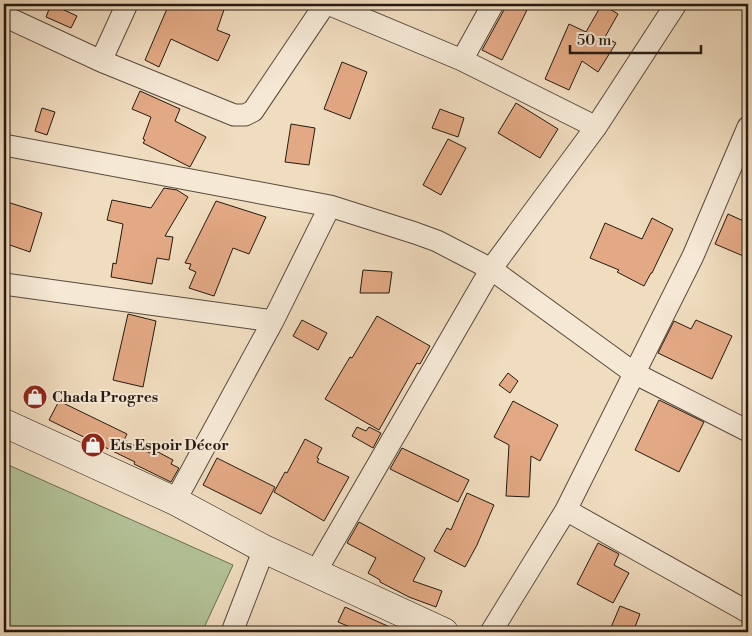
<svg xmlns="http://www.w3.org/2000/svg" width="752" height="636" font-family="'Libre Bodoni',serif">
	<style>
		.green { fill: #b3c297; stroke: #6c6e54 }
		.building { fill: #e3a984; stroke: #241a12 }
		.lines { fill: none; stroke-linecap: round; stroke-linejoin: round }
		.street-casing { stroke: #574a3d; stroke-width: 23 }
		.secondary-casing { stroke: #241a12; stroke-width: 29 }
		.street { stroke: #f5e8d5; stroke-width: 21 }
		.secondary { stroke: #f5e8d5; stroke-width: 28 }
		.labels { text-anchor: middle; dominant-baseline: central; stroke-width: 4; stroke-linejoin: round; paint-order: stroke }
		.poi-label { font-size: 15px; font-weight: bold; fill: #241a12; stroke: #f5e8d5; text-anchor: start }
	</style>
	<rect width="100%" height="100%" fill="#f0dcbf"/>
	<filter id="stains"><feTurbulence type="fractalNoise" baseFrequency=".004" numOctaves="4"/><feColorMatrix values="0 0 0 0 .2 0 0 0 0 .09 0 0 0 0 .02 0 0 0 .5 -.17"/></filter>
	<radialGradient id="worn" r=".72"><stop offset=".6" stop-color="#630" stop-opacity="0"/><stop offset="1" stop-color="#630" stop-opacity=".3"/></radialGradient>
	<!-- green -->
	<path class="green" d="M4,463L233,565L202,632H4Z"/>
	<!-- building -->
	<path class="building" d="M51,4L77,16L71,28L46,17Z
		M169,4H226L217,30L230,35L218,61L171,39L159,67L145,60Z
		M505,4H530L502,60L482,50L504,10Z
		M602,4L618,14L605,37L616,43L598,72L582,61L569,90L545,79L569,24L586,32Z
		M342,62L367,72L350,119L324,109Z
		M140,91L180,109L175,121L206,137L190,167L143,143L145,140L143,139L151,117L132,109Z
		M516,103L558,129L540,158L498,133Z
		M42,108L55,112L47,135L35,131Z
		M440,109L464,118L458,137L432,128Z
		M291,124L315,128L309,165L285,162Z
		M448,139L466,148L441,195L423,185Z
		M164,188L177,190L188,197L165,236L173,237L169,260L157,258L152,284L111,277L113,263L116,264L123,224L107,220L112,200L151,208Z
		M4,201L42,213L30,252L4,243Z
		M216,201L266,217L249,254L233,248L214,296L189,288L196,272L189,269L191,264L185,263Z
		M728,214L748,223V258L715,244Z
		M652,218L673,229L652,273H651L644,286L617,272L619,270L590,258L605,223L642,239Z
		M363,270L392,272L389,293H360Z
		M128,314L156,321L143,387L113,380Z
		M377,316L430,346L420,364L417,363L379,430L325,399L350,357L352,358Z
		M302,320L327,333L318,350L293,336Z
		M696,320L732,336L712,379L658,353L674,321L691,329Z
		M508,373L518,381L510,393L499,385Z
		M659,400L704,422L679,472L635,450Z
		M59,401L127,434L124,440L156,456L158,452L173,460L171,464L179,468L171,482L134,464L135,462L49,420Z
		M513,401L558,425L540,461L531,456L529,497L506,496L509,445L494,437Z
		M357,427L366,431L369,427L381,433L373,448L352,436Z
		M305,439L322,448L317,458L319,459L317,462L349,477L324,521L274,492L285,472L287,473Z
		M402,448L469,480L458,502L390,469Z
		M217,458L275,487L261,514L203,485Z
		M467,493L494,505L477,545L465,567L434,551L447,528L451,530Z
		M359,522L425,558L413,581L442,591L436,607L409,597L380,582V580L368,573L376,558L347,543Z
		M598,543L619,554L614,565L629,573L613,603L577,584Z
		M620,606L640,614L633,632H609Z
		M345,607L401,632H362L338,622Z"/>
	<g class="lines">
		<defs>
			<path id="street" d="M328,4L462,60L596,127
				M4,16L101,61L234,115H245L253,111L325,4
				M462,60L493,4
				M101,61L127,4
				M4,145L330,206L415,233L437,241L491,269L634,373L748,431
				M4,284L273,321
				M175,501L273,321L330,206
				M566,510L748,612
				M315,573L491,269L596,127L676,4
				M232,632L264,549
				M491,632L566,510L693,256L748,127"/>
			<path id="secondary" d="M4,423L175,501L264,549L444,632"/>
		</defs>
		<!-- street casing -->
		<use href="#street" class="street-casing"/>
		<!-- secondary casing -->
		<use href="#secondary" class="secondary-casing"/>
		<!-- street -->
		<use href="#street" class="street"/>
		<!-- secondary -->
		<use href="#secondary" class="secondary"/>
	</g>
	<!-- icons -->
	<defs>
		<symbol id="shop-disc" viewBox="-11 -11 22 22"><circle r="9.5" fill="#8f2418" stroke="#f5e8d5"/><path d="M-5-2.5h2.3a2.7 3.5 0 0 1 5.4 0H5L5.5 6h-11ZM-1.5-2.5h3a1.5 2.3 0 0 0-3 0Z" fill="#fff"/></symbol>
	</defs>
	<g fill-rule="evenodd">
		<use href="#shop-disc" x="21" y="383" width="28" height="28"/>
		<use href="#shop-disc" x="79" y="431" width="28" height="28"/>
	</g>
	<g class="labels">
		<!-- poi labels -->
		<g class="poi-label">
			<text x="52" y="397">Chada Progres</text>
			<text x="110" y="445">Ets Espoir Décor</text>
		</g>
	</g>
	<!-- margin -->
	<rect width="752" height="636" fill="none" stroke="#f0dcbf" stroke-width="20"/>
	<rect x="5" y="5" width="742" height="626" fill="none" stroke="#241a12" stroke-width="2.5"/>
	<rect x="10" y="10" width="732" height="616" fill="none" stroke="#241a12"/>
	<!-- scale -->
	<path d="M570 45v8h131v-8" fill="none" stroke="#241a12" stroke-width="2.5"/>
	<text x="577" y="45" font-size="15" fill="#241a12" stroke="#f5e8d5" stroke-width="4" paint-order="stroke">50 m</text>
	<rect width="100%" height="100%" filter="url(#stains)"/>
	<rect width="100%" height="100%" fill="url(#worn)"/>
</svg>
